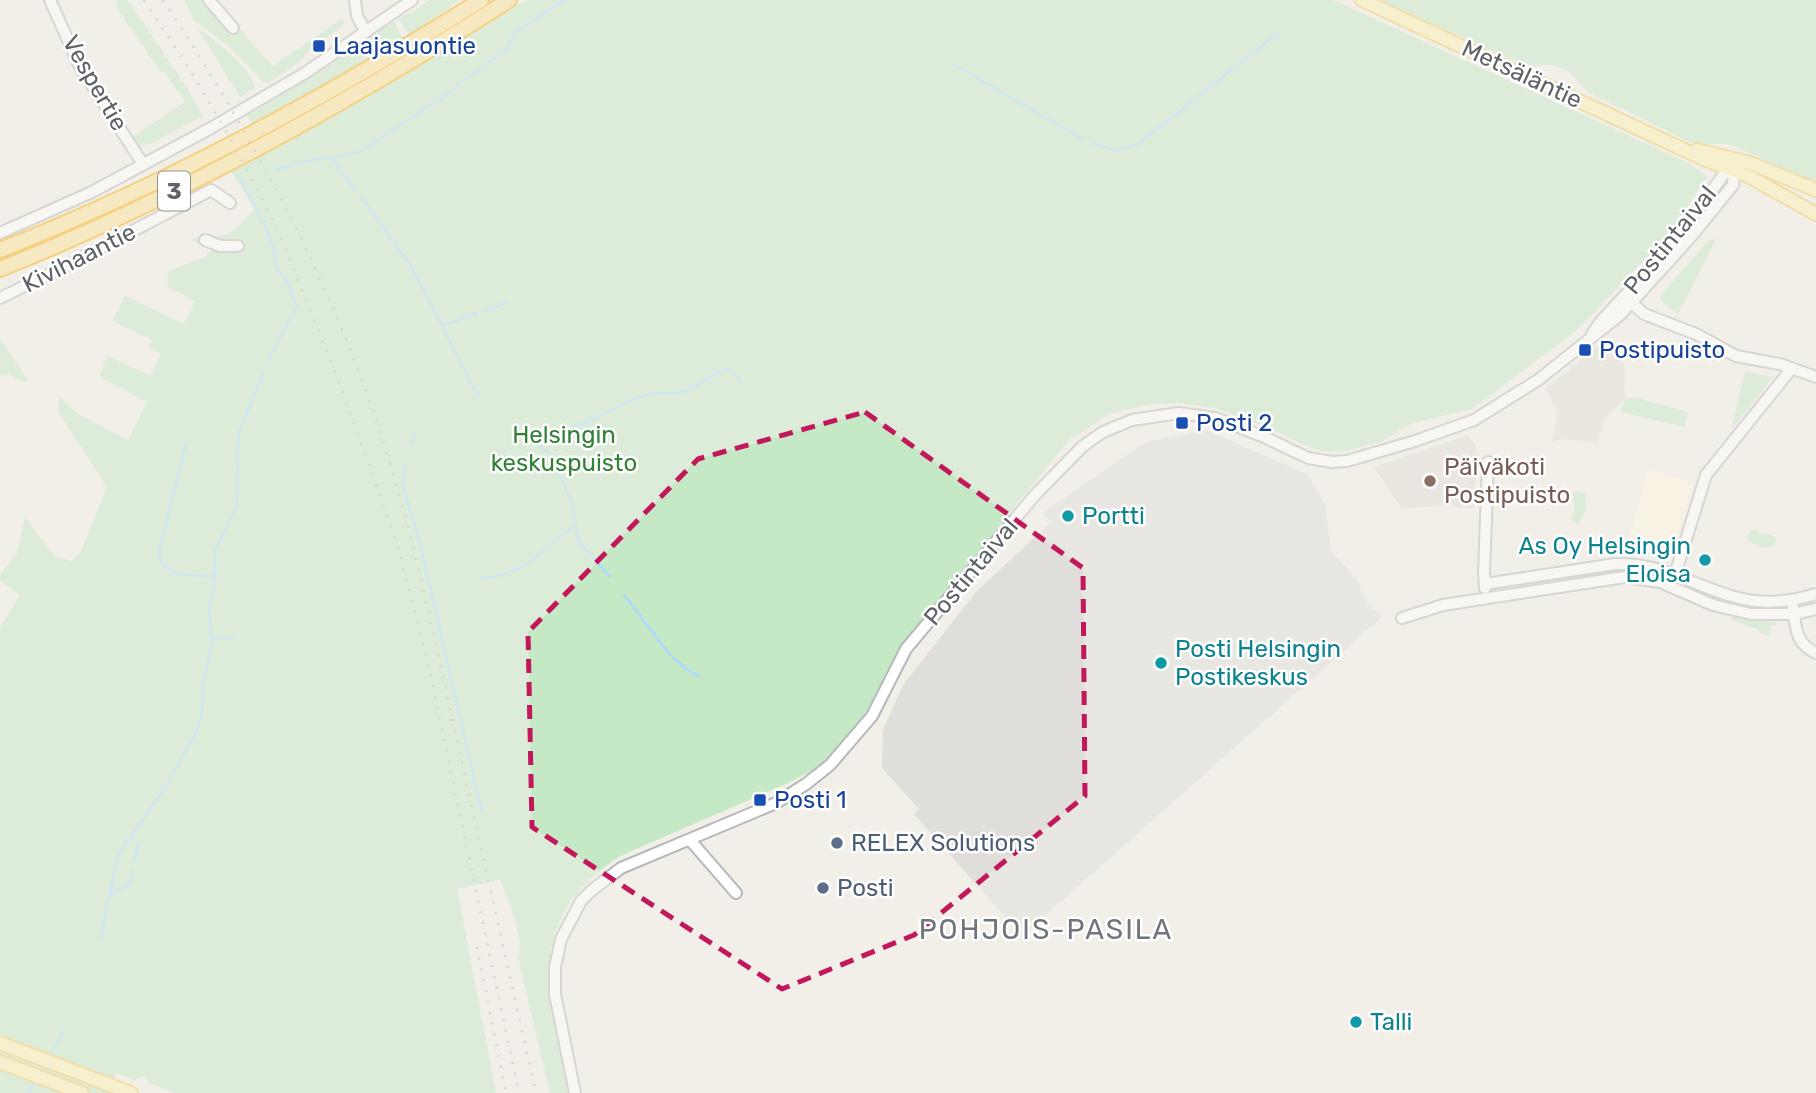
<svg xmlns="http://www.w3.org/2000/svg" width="1816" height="1093" font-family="Rubik,sans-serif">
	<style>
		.commercial { fill: #fef7e0 }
		.industrial { fill: #e0deda }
		.education { fill: #e1ded6 }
		.green { fill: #c5e8c5 }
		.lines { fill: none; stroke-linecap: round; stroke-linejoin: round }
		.stream { stroke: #aadaff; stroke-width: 2.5 }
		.minor-casing { stroke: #b5b8bc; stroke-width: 14 }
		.major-casing { stroke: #f2c960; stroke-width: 16 }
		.highway-casing { stroke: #f9ab00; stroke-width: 18 }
		.minor { stroke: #fff; stroke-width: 10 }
		.major { stroke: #fff2af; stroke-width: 12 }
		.highway { stroke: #fde293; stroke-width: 14 }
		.rail { stroke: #b6b7b8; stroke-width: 2.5; stroke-dasharray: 2 9; stroke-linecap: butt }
		.marked { fill: none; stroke: #c2185b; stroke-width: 5; stroke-dasharray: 14 9; stroke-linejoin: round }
		.transit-dot { fill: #1a4fb4; stroke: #fff; stroke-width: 2.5 }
		.education-dot { fill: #8d6e63; stroke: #fff; stroke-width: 2.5 }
		.culture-dot { fill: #0f9aa8; stroke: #fff; stroke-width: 2.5 }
		.service-dot { fill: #5c6f8a; stroke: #fff; stroke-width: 2.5 }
		.labels { text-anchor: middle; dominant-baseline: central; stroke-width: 5; stroke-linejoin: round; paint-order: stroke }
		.shield { fill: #fff; stroke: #8f9295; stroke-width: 2 }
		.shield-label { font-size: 23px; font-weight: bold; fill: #5f6368 }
		.transit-label { font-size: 24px; fill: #164399; stroke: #fff; text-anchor: start }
		.street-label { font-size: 24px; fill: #5f6368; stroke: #fff }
		.park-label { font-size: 24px; fill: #348238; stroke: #fff }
		.education-label { font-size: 24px; fill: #785e54; stroke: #fff; text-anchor: start }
		.culture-label { font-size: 24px; fill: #0d838f; stroke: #fff; text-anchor: start }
		.service-label { font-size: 24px; fill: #4e5e75; stroke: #fff; text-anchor: start }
		.quarter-label { font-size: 28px; letter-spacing: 2px; fill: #70757a; stroke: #fff }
	</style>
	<rect width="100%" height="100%" fill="#f1efe8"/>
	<!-- commercial -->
	<path class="commercial" d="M1648,470L1694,482L1671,560L1648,554L1625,553Z"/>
	<!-- industrial -->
	<path class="industrial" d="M1206,430L1307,474L1325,504L1331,551L1357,580L1367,602L1382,617L1022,936L914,814L919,809L882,768L883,730L903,685L976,592L1051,522L1042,513L1146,442Z"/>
	<!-- education -->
	<path class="education" d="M1607,338L1624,355L1625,399L1604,419L1598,443L1561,439L1552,443L1558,414L1545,389Z
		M1468,435L1476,445L1477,453L1474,509L1445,505L1402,509L1374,467Z"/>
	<!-- green -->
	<path class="green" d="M116,0H128L185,85L203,116L150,144L141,145L131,138L185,102L164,71L161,72L118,10Z
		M184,0H202L231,36L240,29L272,66L339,21L346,19L339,29L313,46L299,62L269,82H264L227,45L195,21Z
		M430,0H460L409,35L398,18L411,13Z
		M526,0H1333L1690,164L1707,176L1671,232L1577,330L1472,409L1412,423L1381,442L1341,452L1321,451L1306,446L1271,429L1215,408L1178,403L1150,404L1109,414L1068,441L905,642L858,726L822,766L788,783L620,856C521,921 548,996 569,1093H550L518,957C525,939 507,897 500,880L457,889L496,1093H175L149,1083L145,1076L134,1080L116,1073L108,1093H0V628L20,595L0,580V576L17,553L25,517L55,557L72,561L81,551L107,487L59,413V396L79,415L128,440L147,402L99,376L108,356L150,376L161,354L149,347L152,340L113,321L125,296L184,324L195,301L168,287L167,277L169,271L205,257L211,250L191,240C207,232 211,239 224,235C236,232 247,217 255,209L230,170L404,74Z
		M1379,0H1816V182L1729,144H1694L1588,92L1569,71L1555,65H1541L1533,69Z
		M393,21L404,40L252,125L247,115L310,78Z
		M198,29C214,38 254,71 255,88L240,97Z
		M1716,239L1678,314L1660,300L1661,295L1708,241Z
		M0,339L28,380L26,383L8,374L0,375Z
		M1745,371L1773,377L1731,430Z
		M1637,398L1687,412L1685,427L1621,412L1625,399Z
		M1575,491L1586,494L1585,512L1578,525L1571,520L1572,514L1575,513L1573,494Z
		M1750,530L1759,531V534L1772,535L1777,541L1770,547H1760L1747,540Z
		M1615,568L1659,572L1658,577L1641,573H1613L1504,588V586Z
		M1731,616L1746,621L1750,619L1777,622L1776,625L1770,626L1771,633L1768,636L1761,633L1757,628H1752L1732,620Z"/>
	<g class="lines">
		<!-- stream -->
		<path class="stream" d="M953,64L1084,140
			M1092,143L1114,150L1137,145L1279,32
			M332,159L355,190
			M277,169L321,158H332L357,153L453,91L460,82L478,71L506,49L517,31L564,0
			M241,180C253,204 277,242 276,268L286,279L297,306L268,360
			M362,198L413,269L472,385L480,397
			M485,311L505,303
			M442,326L477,313
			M523,435L550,454L572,503L578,540L609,576
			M530,439C548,433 566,431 583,424C604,415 622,402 643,396C655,392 669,395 681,392C698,389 713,371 730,369L741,381
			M186,443L159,552C161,579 194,575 215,576
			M412,445L415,433
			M405,466L403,486L420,544L482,813
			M481,578C525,576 541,550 573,526
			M624,595C644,618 670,665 699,676
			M212,637L233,638
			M135,859L139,844
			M110,895L130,883L133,871
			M100,940L118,855L168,783L197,730L202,714L203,684L212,645L209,611L215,579V551L236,508L238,466L236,459L240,429L264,372
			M50,1056L64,1032
			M28,1093L36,1080"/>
		<defs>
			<path id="minor" d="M50,0L80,67L143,164
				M209,0L233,28
				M355,0L357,16L366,32
				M0,233L92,192L211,128L305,73L412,0
				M205,240L220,246H238
				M0,298L60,269L211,190L230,203
				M1627,298L1644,314L1696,334L1736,356L1780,364L1816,377
				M1592,334L1601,321L1674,243L1732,163
				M1674,578L1706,475L1792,368
				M1485,584L1615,564C1667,563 1689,585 1735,597C1762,605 1790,602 1816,594
				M1485,588L1484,574L1488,462
				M1793,607C1796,628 1795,643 1816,653
				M1402,618L1443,605L1625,577L1660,582L1713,605L1751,614H1794L1816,609
				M690,840L736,893
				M575,1093L555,994V967L561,939L581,901L591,891L621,868L776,803L806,784L830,765L872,716L906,649L1035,495L1083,446L1103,432L1132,420L1179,413L1215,418L1262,436L1308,458L1332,462L1347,461L1415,441L1474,420L1538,380L1621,314L1689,239L1733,185L1734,164"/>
			<path id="major" d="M1362,0L1706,160L1748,176L1816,214
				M1697,150L1750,163L1816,190
				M0,1043L131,1093
				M0,1062L82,1093"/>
			<path id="highway" d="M0,250C168,184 329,96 481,0
				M0,269C178,198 348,103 509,0"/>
		</defs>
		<!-- minor casing -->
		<use href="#minor" class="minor-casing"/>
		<!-- major casing -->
		<use href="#major" class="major-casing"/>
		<!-- highway casing -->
		<use href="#highway" class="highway-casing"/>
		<!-- minor -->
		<use href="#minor" class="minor"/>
		<!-- major -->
		<use href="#major" class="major"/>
		<!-- highway -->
		<use href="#highway" class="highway"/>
		<!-- rail -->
		<path class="rail" d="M144,0L193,75L226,131L261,197L285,247L339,382L397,543L430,673L519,1093
			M163,0C253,136 332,282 382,438C412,531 432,627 453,722C481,846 508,969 536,1093
			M477,947L506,1093"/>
	</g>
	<!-- marked area -->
	<path d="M0 0H1816V1093H0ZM865,412L1083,568L1085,796L914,935L782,989L532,827L528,632L698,459Z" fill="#f1efe8" fill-opacity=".55" fill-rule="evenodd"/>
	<path class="marked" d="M865,412L1083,568L1085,796L914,935L782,989L532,827L528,632L698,459Z"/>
	<!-- markers -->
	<g class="transit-dot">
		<rect x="312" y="39" width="14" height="14" rx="3.5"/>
		<rect x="1578" y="343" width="14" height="14" rx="3.5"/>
		<rect x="1175" y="416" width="14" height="14" rx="3.5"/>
		<rect x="753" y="793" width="14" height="14" rx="3.5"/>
	</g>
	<circle class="education-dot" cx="1430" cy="481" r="7"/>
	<g class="culture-dot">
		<circle cx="1068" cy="516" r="7"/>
		<circle cx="1705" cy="560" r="7"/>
		<circle cx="1161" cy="663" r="7"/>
		<circle cx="1356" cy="1022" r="7"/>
	</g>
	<g class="service-dot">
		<circle cx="837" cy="843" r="7"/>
		<circle cx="823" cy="888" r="7"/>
	</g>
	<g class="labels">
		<!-- shield labels -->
		<rect class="shield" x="158" y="171.5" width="32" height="39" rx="5"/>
		<g class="shield-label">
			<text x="174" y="191">3</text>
		</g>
		<!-- transit labels -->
		<g class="transit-label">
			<text x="333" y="46">Laajasuontie</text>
			<text x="1599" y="350">Postipuisto</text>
			<text x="1196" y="423">Posti 2</text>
			<text x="774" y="800">Posti 1</text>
		</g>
		<!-- street labels -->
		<g class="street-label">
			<text transform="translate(1522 74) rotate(25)">Metsäläntie</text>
			<text transform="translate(95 83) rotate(60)">Vespertie</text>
			<text transform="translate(1670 240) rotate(-51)">Postintaival</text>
			<text transform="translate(79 258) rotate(-27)">Kivihaantie</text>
			<text transform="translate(971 572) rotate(-50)">Postintaival</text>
		</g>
		<!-- park labels -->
		<g class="park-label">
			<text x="564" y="435">Helsingin<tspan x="564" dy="28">keskuspuisto</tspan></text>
		</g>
		<!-- education labels -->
		<g class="education-label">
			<text x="1444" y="467">Päiväkoti<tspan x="1444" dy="28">Postipuisto</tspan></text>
		</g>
		<!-- culture labels -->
		<g class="culture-label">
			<text x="1082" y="516">Portti</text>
			<text x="1691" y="546" text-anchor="end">As Oy Helsingin<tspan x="1691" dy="28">Eloisa</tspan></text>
			<text x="1175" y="649">Posti Helsingin<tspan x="1175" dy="28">Postikeskus</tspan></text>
			<text x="1370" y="1022">Talli</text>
		</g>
		<!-- service labels -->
		<g class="service-label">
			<text x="851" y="843">RELEX Solutions</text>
			<text x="837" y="888">Posti</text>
		</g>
		<!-- quarter labels -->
		<g class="quarter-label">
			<text x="1046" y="929">POHJOIS-PASILA</text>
		</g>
	</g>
</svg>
